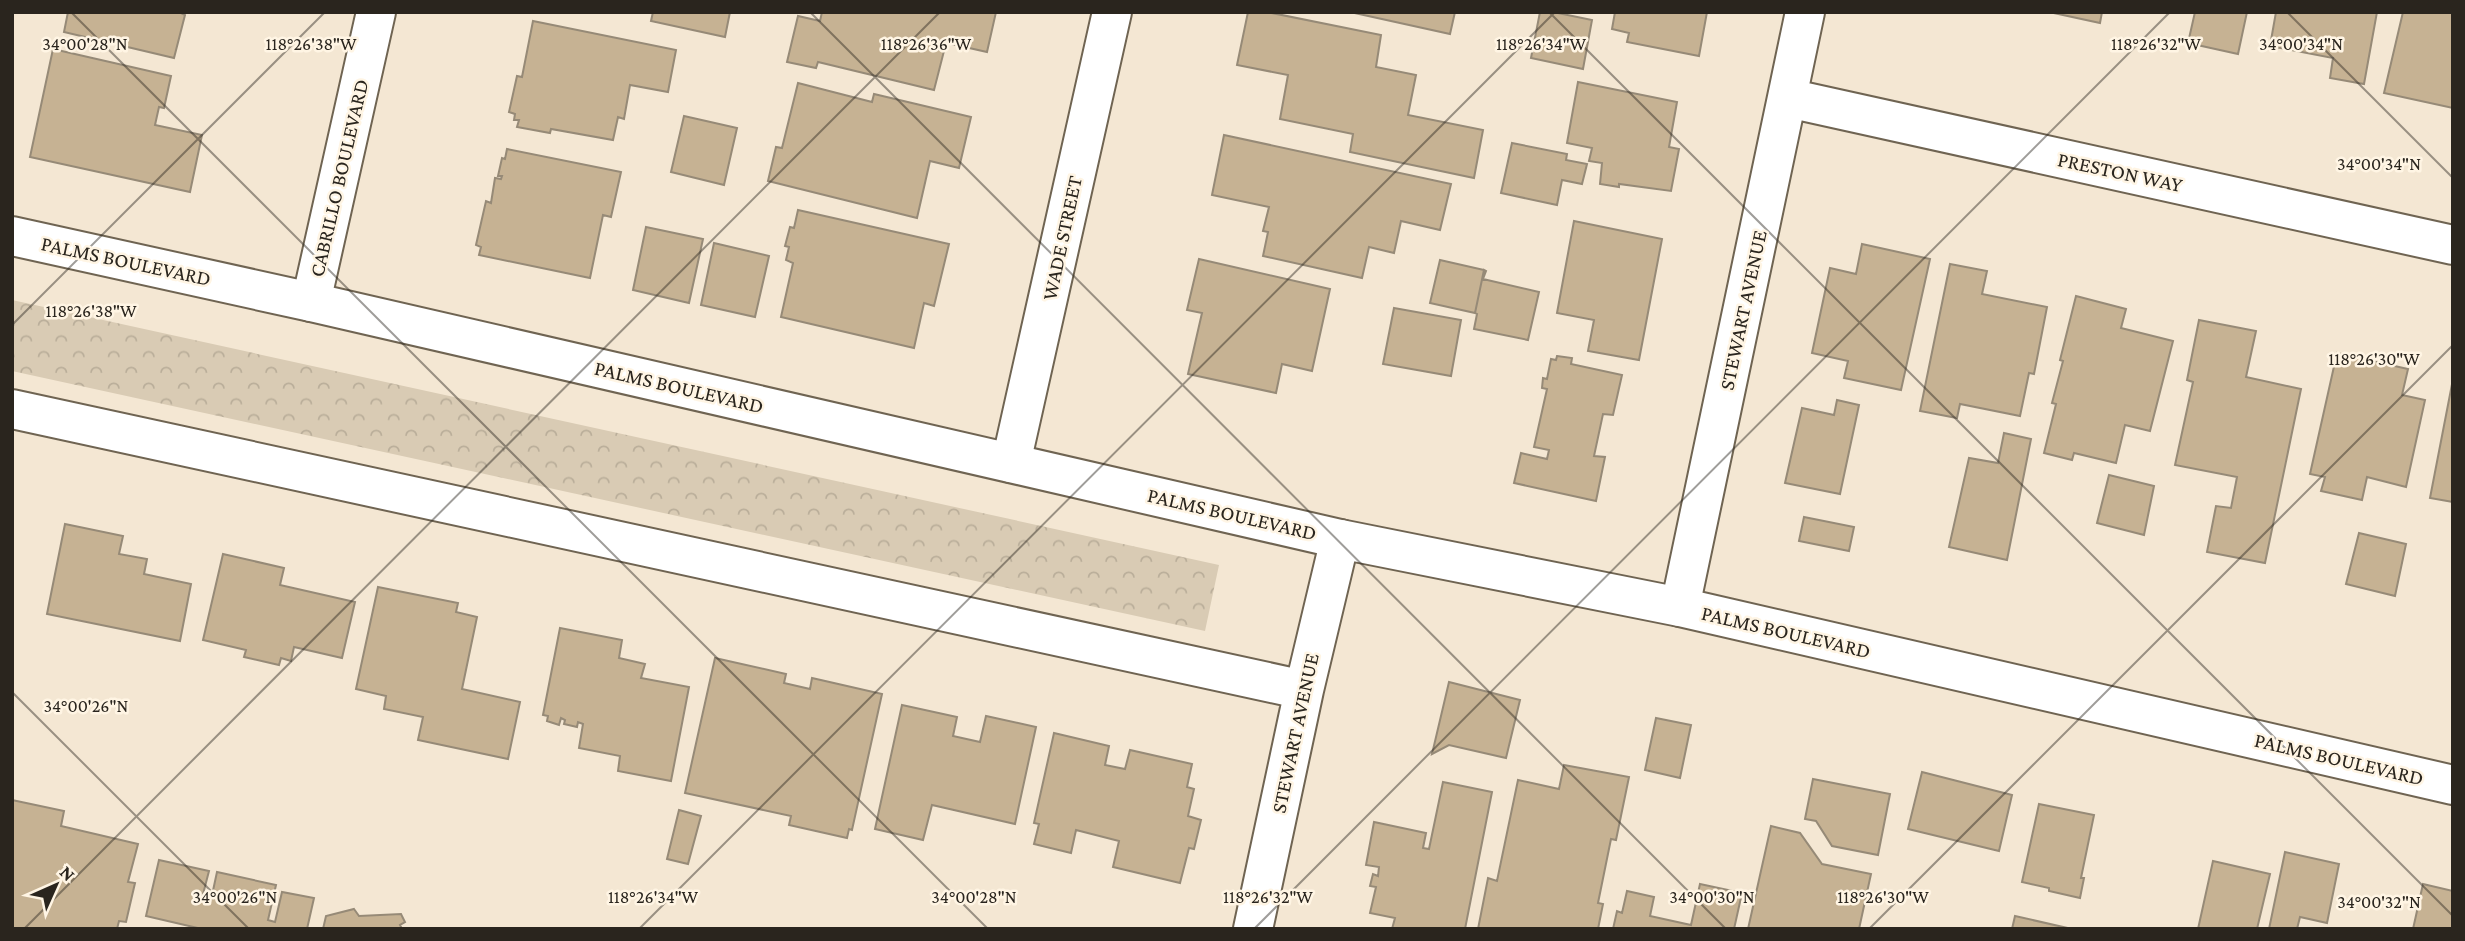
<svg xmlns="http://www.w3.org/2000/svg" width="2465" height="941" font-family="'Crimson Pro',serif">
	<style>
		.forest { fill: url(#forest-crowns) }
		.building { fill: #c6b293; stroke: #968a77; stroke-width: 2 }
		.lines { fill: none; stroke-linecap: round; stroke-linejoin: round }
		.street-casing { stroke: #6f6452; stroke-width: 42 }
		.secondary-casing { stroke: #6f6452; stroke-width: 42 }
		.street { stroke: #fff; stroke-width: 38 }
		.secondary { stroke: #fff; stroke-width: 38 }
		.ticks { fill: none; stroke: #2a251e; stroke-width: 2; stroke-opacity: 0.45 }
		.labels { text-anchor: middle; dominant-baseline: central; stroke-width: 5; stroke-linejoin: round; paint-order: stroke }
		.street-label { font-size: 21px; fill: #2a251e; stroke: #fff5e4 }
		.ticks-label { font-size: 18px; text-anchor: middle; fill: #2a251e; stroke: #fff5e4; stroke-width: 5; stroke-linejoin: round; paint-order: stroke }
	</style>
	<defs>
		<pattern id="forest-crowns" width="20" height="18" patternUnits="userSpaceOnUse" patternTransform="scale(1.75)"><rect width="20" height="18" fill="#d9cbb4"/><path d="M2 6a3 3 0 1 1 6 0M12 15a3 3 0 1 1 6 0" fill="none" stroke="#baae9a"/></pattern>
	</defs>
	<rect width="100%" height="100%" fill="#f4e7d3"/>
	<!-- forest -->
	<path class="forest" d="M12,300L1219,565L1205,631L12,371Z"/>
	<!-- building -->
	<path class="building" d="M68,12H179L185,15L174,58L64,32Z
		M653,12H730L725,37L651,21Z
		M822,12H996L987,52L938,41L937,49L944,51L934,90L818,62L816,68L787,62L798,16L820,21Z
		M1248,12H1267L1381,35L1376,67L1416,75L1408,115L1483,130L1474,178L1350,152L1353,134L1280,119L1288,75L1237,65Z
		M1350,12H1455L1450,34Z
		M1540,12H1553L1592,20L1583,69L1531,58Z
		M1615,12H1707L1699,56L1627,42L1629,33L1612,29Z
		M2049,12H2102L2100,23Z
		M2195,12H2247L2238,54L2188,43Z
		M2276,12H2377L2364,84L2330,78L2333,58L2270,46Z
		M2403,12H2453V108L2384,93Z
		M533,21L676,50L668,92L630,85L624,119L618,117L613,140L551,129L550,133L517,127L519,120H514L515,114L509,112L517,76L522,77Z
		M53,49L171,76L164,108L159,107L155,125L202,135L190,192L30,157Z
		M1578,82L1677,102L1669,147L1679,149L1671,191L1619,184V187L1600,184L1602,163L1589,161L1592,148L1567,143Z
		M798,83L872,102L874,94L971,117L959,168L930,161L917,218L768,181L776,147L782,148Z
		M684,116L737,128L724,185L671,172Z
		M1224,135L1451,184L1440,230L1401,221L1394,253L1369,247L1362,278L1263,256L1268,232L1263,231L1269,207L1212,195Z
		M1512,143L1567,154L1566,160L1587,164L1582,184L1562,180L1557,205L1501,193Z
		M507,149L621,172L611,217L603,215L590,278L479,255L481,247L476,245L486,201L491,203L495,178L501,179L502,176H498L502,158L505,159Z
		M798,210L949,244L934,306L924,303L914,348L781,317L793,263L786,260L789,247L785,246L790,227L794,228Z
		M1574,221L1662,239L1639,360L1588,351L1594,320L1557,313Z
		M646,227L703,239L689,303L633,290Z
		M714,243L769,256L755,317L701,305Z
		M1862,244L1930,259L1901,390L1844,378L1848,361L1812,353L1830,268L1856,274Z
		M1199,259L1330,289L1312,371L1282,364L1276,393L1188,374L1202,313L1187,310Z
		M1440,260L1484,270L1475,313L1430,303Z
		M1950,264L1987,271L1982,294L2047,307L2034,374L2029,373L2020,416L1960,404L1957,418L1920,411Z
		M1484,270L1486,271L1483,279L1539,292L1528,340L1474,329L1477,314L1475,313Z
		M2076,296L2126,309L2121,328L2173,341L2150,431L2125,425L2116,463L2074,453L2072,460L2044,453L2056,404L2052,403L2063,361L2060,360Z
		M1394,308L1461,320L1451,376L1383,364Z
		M2199,320L2256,331L2246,377L2301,389L2265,563L2207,552L2216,506L2231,508L2237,477L2175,465L2193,382L2187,380Z
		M2337,353L2408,369L2402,395L2425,400L2406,487L2367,477L2362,500L2321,491L2325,477L2310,474Z
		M1557,356L1572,358L1571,364L1622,375L1613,415L1603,414L1594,456L1605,457L1596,501L1514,483L1521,453L1547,459L1549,450L1534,447L1547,389L1542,388L1543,378L1547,379L1551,359L1556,360Z
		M2453,379V502L2430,498Z
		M1837,400L1859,405L1840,494L1785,483L1802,408L1834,415Z
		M2004,433L2031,439L2007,560L1949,547L1969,458L1998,463Z
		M2109,475L2154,486L2144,535L2097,523Z
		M1804,517L1854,527L1849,551L1799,541Z
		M65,524L123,536L119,554L147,559L144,574L191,584L180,641L47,614Z
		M2359,533L2406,544L2395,596L2346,584Z
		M223,554L284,568L280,585L355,602L342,658L294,647L291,661L281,658L279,665L244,657L246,650L203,640Z
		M378,587L458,603L456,612L477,617L462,689L520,702L508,759L418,740L423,717L384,709L386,696L356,689Z
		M560,628L622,640L619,658L645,664L641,678L689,687L671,781L618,771L620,756L579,748L583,724L578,722L577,727L564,724L565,720L561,718L559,725L547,721L548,716L543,715Z
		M715,658L786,674L784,683L810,689L812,678L882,694L852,830L849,829L847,838L789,825L791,816L685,793Z
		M1449,682L1520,700L1506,758L1449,745L1432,754Z
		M902,705L957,717L953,736L980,742L986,716L1036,727L1015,824L932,805L923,840L875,829Z
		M1656,718L1691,725L1680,778L1645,770Z
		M1054,733L1109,746L1105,765L1125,769L1130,750L1192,764L1187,787L1194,789L1188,816L1201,820L1194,849L1189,848L1180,883L1113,867L1119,841L1076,830L1071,853L1034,844L1039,824L1034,823Z
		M1564,765L1629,777L1616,840L1611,839L1598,903L1603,904L1598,929H1478L1488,878L1497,881L1518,780L1559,789Z
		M1922,772L2012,795L1999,851L1908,829Z
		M1813,779L1890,794L1878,855L1832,846L1816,821L1805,819Z
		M1443,782L1492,792L1465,929H1392L1395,918L1370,913L1376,887L1370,886L1373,874L1378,876L1379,867L1366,865L1374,822L1426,833L1423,848L1429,849Z
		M12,800L64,811L61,826L138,844L128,882L135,883L126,922L119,921L117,929H12Z
		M2039,804L2094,815L2081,878H2084L2080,898L2049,891V888L2022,882Z
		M679,810L701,816L688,864L667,859Z
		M1771,826L1800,833L1822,864L1871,874L1859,929H1748Z
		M2285,852L2339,864L2327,923L2300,917L2297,929H2269Z
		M159,860L209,871L202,898L211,900L217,872L276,885L268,920L275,922L282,892L314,898L307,929H202L146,916Z
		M2213,861L2270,874L2257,929H2198Z
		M1700,884L1742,893L1734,929H1613L1617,911L1622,913L1627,891L1654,897L1650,916L1691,925Z
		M2423,884L2453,891V929H2413Z
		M354,909L359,916L401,914L405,922L400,925L402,929H323L326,916Z
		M2015,916L2072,929H2012Z"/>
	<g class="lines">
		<defs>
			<path id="street" d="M1788,98L2453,245
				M311,302L376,12
				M12,409L1304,690
				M1011,463L1112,12
				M1680,607L1805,12
				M1253,929L1304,690L1340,539"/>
			<path id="secondary" d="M12,236L311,302L1340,539L1680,607L2453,785"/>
		</defs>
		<!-- street casing -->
		<use href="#street" class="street-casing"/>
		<!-- secondary casing -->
		<use href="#secondary" class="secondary-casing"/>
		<!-- street -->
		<use href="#street" class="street"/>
		<!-- secondary -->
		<use href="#secondary" class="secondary"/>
	</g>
	<!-- ticks -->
	<path class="ticks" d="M71,12L988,929M810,12L1726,929M1549,12L2453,916M2287,12L2453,178M12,325L325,12M12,692L249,929M24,929L940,12M639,929L1555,12M1254,929L2170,12M1869,929L2453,345"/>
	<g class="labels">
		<!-- street labels -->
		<g class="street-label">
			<text transform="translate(2120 172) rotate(12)">PRESTON WAY</text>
			<text transform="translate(339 178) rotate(-77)">CABRILLO BOULEVARD</text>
			<text transform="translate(1062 238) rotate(-78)">WADE STREET</text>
			<text transform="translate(126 261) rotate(12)">PALMS BOULEVARD</text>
			<text transform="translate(1743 310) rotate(-78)">STEWART AVENUE</text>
			<text transform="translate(679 387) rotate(13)">PALMS BOULEVARD</text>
			<text transform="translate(1232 514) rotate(13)">PALMS BOULEVARD</text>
			<text transform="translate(1786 632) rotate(13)">PALMS BOULEVARD</text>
			<text transform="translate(1295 733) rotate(-78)">STEWART AVENUE</text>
			<text transform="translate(2339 759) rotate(13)">PALMS BOULEVARD</text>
		</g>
	</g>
	<g class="ticks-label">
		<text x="85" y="50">34°00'28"N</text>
		<text x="311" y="50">118°26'38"W</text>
		<text x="926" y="50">118°26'36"W</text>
		<text x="1541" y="50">118°26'34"W</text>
		<text x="2156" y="50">118°26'32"W</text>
		<text x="2301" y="50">34°00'34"N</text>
		<text x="2379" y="170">34°00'34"N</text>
		<text x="91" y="317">118°26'38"W</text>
		<text x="2374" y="365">118°26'30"W</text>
		<text x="86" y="712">34°00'26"N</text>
		<text x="1268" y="903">118°26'32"W</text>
		<text x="235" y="903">34°00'26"N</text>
		<text x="653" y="903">118°26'34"W</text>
		<text x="974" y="903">34°00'28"N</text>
		<text x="1712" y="903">34°00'30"N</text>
		<text x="1883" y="903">118°26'30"W</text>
		<text x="2379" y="908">34°00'32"N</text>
	</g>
	<!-- border -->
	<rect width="2465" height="941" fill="none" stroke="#2a251e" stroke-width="28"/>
	<!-- north arrow -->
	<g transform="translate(56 885) rotate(45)" stroke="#fff5e4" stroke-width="5" paint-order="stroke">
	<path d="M0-5L12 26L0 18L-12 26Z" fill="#2a251e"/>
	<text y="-10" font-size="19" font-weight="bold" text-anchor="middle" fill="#2a251e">N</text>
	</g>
</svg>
